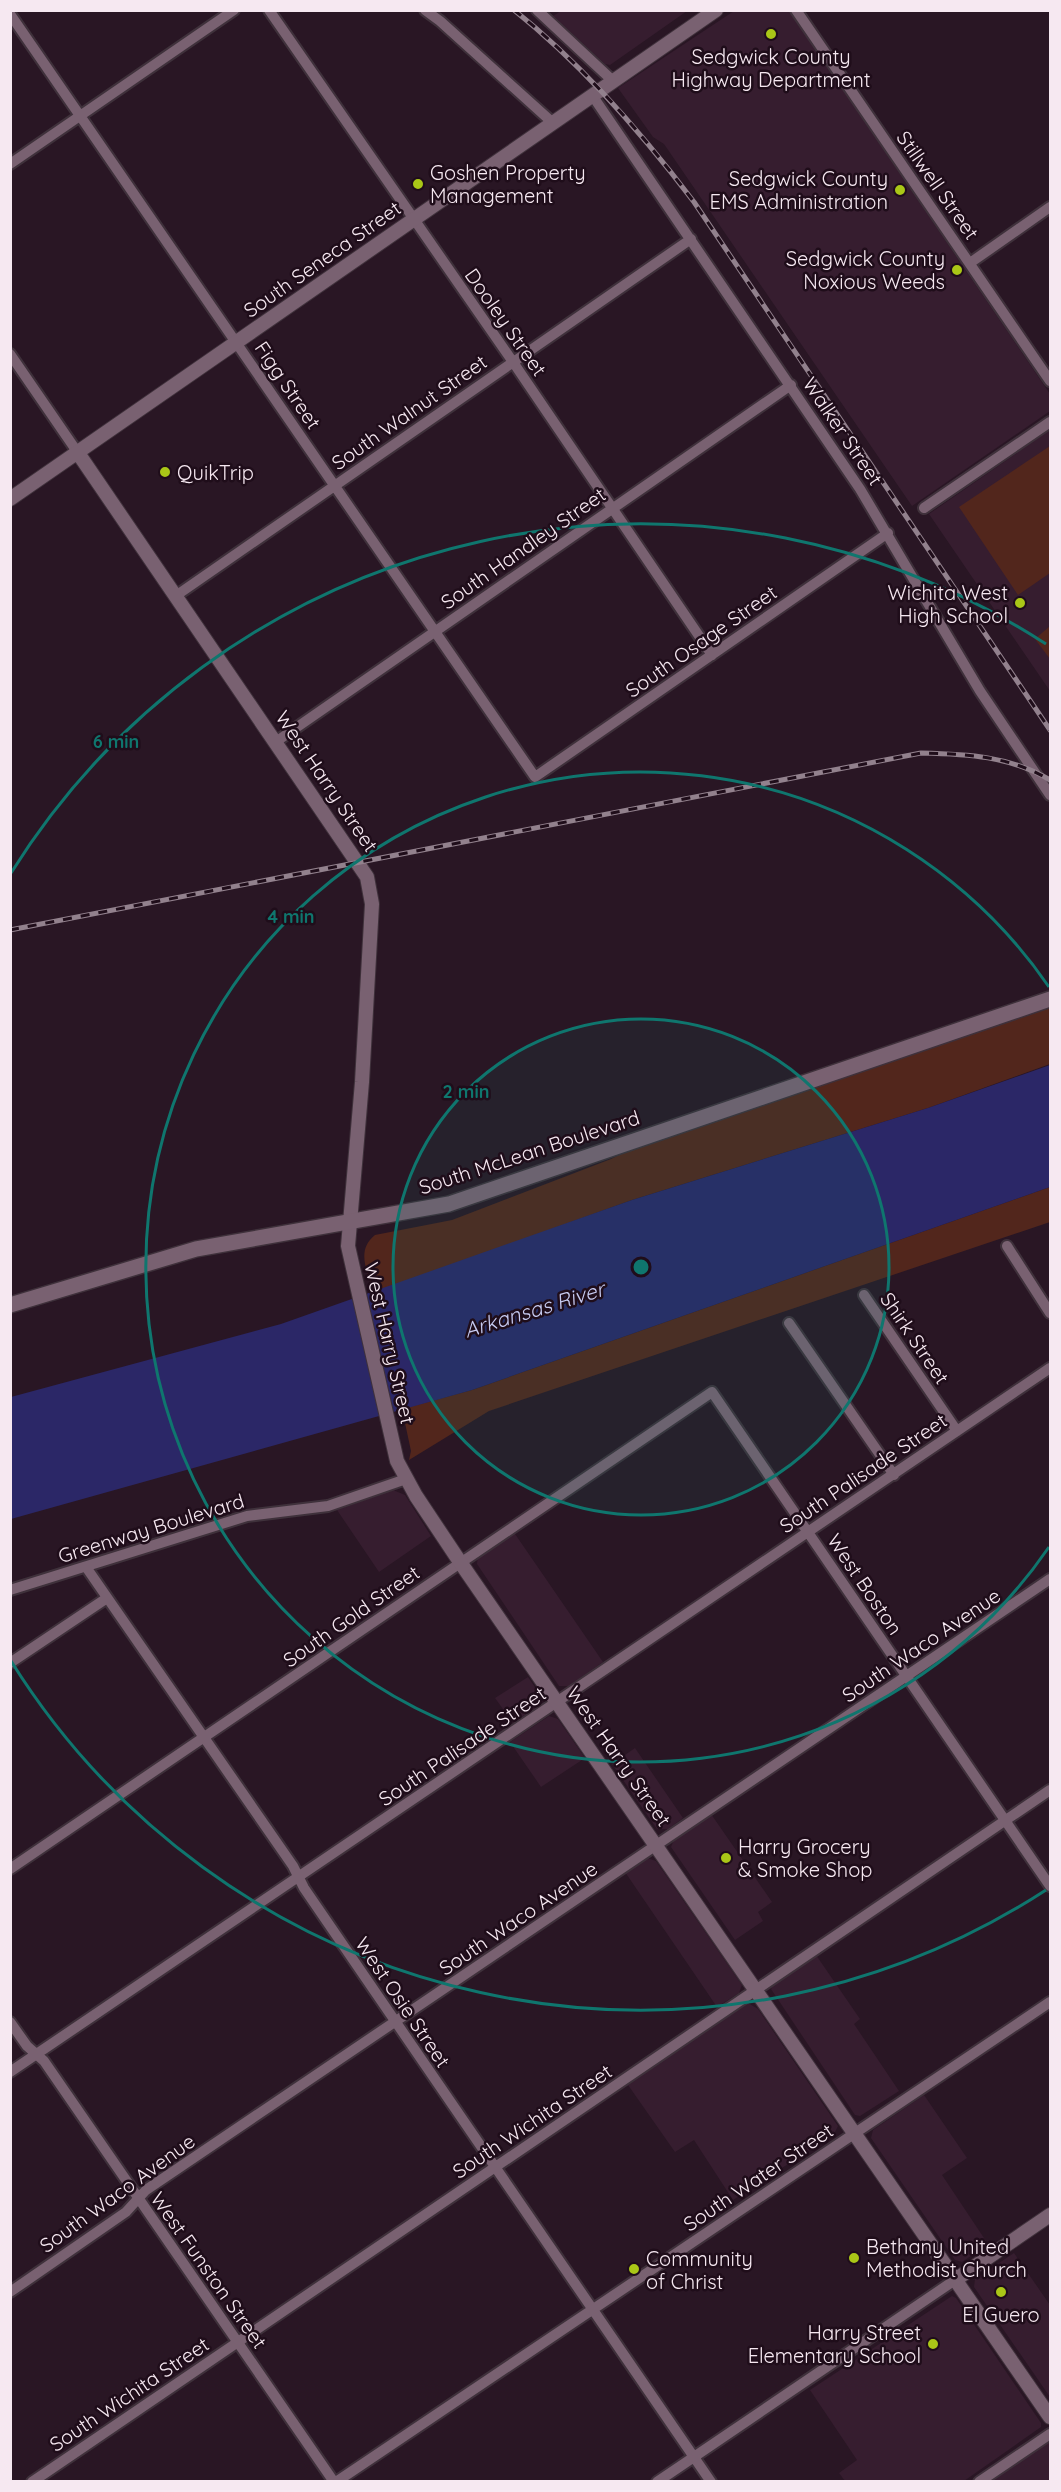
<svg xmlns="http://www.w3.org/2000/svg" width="1061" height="2492" font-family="Quicksand,sans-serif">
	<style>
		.built { fill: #361d2f }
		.green { fill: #52261c }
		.water { fill: #2b2767 }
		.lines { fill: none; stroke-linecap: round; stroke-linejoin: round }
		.minor-casing { stroke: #3f313b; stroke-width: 14 }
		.tertiary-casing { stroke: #3f313b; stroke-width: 16 }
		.secondary-casing { stroke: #3f313b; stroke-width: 18 }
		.minor { stroke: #796171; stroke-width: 10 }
		.tertiary { stroke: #796171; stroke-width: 14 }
		.secondary { stroke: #796171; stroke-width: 15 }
		.rail-casing { stroke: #92818d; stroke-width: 5 }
		.rail { stroke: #1f0d1a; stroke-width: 3; stroke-dasharray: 9; stroke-linecap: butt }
		.ring { fill: none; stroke: #0f766e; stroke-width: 3 }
		.poi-dot { fill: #aac717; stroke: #1f0d1a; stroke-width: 2 }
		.labels { text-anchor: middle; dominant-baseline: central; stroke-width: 5; stroke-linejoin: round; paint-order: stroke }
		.poi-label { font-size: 20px; fill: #f6e8f1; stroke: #1f0d1a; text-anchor: start }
		.street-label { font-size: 20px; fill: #f6e8f1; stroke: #1f0d1a }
		.water-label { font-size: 21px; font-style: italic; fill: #c7cbf2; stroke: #1f0d1a }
		.centre { fill: #0f766e; stroke: #1f0d1a; stroke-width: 3 }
		.ring-label { font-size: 18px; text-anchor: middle; font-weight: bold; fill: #0f766e; stroke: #1f0d1a; stroke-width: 5; stroke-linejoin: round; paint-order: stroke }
	</style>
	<rect width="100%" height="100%" fill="#291624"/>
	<!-- built -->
	<path class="built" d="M561,11L687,10V11L610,65L605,64L553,16Z
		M734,11H789L1050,394V411L912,506L664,144L653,137L618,88Z
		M1050,430V691L929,514Z
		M393,1490L405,1495L431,1536L379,1572L337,1510Z
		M513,1531L603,1662L569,1686H559L477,1564L478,1555Z
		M528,1677L543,1699L542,1703L513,1723L495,1698Z
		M549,1716L558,1719L585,1758L541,1787L510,1742Z
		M635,1748L683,1818L668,1829H657L612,1764Z
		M711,1814L772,1902L758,1912L763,1921L735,1940L671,1847L674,1840Z
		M647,1858L656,1861L742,1985L739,1993L717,2007L625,1872Z
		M816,1955L860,2019L854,2024L899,2091L860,2116L855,2115L771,1989L773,1985Z
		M748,2003L758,2009L838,2126L834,2134L733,2200L694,2140L675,2152L628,2085Z
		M924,2095L967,2158L942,2175L988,2244L962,2262L955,2260L871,2138L873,2130Z
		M1014,2253L1050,2305V2397L974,2287L975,2279Z
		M952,2296L956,2298L1041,2423V2427L964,2481H845L839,2473L857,2460L810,2390Z
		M1048,2441H1050V2481L989,2482Z"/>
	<!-- green -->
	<path class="green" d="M1050,446V573L1018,595L959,507Z
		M1050,626V659L1035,639Z
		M1050,1008V1064L928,1108L632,1200L374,1293C368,1272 355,1251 375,1235L452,1220L611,1159L631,1149Z
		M1050,1187V1222L489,1411L409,1460L411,1451L402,1409L472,1390Z"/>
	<!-- water -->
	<path class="water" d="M1050,1065V1187L472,1390L11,1519V1397L281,1324L632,1200L928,1108Z"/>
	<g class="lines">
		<defs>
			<path id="minor" d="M269,10L513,362L712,655
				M425,10L440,21L553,123
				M537,10L613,81
				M796,10L1050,381
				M10,14L535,777L888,533
				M592,95L860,489L980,691L1050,795
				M10,164L234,10
				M970,263L1050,207
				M10,354L78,453
				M924,508L1050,422
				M177,595L691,239
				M277,741L791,385
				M1007,1246L1050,1313
				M864,1295L957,1431
				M789,1323L894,1475
				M86,1567L293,1866L304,1888L711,2482
				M10,1590L247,1516L328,1506L406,1479
				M10,1663L107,1598
				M10,1869L712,1392L1050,1886
				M10,2022L27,2046L44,2061L334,2482
				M10,2072L1050,1368
				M10,2292L126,2212L146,2190L1050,1579
				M32,2482L1050,1790
				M336,2482L1050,2002
				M657,2482L955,2280
				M979,2482L1050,2434"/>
			<path id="tertiary" d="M78,453L367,877L372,904L362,1082L348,1246L397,1461L416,1496L460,1562L1050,2417
				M10,499L716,10
				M955,2280L1050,2215"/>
			<path id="secondary" d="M10,1305L196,1249L449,1204L1050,999"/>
		</defs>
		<!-- minor casing -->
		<use href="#minor" class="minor-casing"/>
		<!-- tertiary casing -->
		<use href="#tertiary" class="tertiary-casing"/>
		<!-- secondary casing -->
		<use href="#secondary" class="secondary-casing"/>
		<!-- minor -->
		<use href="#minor" class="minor"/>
		<!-- tertiary -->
		<use href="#tertiary" class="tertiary"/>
		<!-- secondary -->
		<use href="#secondary" class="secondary"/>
		<defs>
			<path id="rail" d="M514,10C583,65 641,132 694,202L1050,730
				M10,930L921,753C967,754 1010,756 1050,780"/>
		</defs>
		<!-- rail casing -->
		<use href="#rail" class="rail-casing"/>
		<!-- rail -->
		<use href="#rail" class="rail"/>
	</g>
	<!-- distance rings -->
	<circle cx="641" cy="1267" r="248" fill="#0f766e" fill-opacity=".12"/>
	<g class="ring">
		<circle cx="641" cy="1267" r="248"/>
		<path d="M1049 1547A495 495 0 1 1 1049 987"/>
		<path d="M1046 1890A743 743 0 0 1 11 1661M11 873A743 743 0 0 1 1046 644"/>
	</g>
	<!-- markers -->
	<g class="poi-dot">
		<circle cx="771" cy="34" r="6"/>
		<circle cx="418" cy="184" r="6"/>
		<circle cx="900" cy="190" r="6"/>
		<circle cx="957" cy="270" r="6"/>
		<circle cx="165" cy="472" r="6"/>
		<circle cx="1020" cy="603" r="6"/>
		<circle cx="726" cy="1858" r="6"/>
		<circle cx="854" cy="2258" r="6"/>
		<circle cx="634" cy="2269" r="6"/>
		<circle cx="1001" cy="2292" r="6"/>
		<circle cx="933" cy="2344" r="6"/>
	</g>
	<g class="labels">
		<!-- poi labels -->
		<g class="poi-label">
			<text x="771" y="56" text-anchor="middle">Sedgwick County<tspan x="771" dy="23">Highway Department</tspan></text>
			<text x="430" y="172">Goshen Property<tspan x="430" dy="23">Management</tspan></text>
			<text x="888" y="178" text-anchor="end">Sedgwick County<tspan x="888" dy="23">EMS Administration</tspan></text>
			<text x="945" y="258" text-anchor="end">Sedgwick County<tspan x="945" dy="23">Noxious Weeds</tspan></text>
			<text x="177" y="472">QuikTrip</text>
			<text x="1008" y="592" text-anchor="end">Wichita West<tspan x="1008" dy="23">High School</tspan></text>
			<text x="738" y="1846">Harry Grocery<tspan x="738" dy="23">&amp; Smoke Shop</tspan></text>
			<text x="866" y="2246">Bethany United<tspan x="866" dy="23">Methodist Church</tspan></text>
			<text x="646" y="2258">Community<tspan x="646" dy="23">of Christ</tspan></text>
			<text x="1001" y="2314" text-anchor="middle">El Guero</text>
			<text x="921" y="2332" text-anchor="end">Harry Street<tspan x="921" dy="23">Elementary School</tspan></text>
		</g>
		<!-- street labels -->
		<g class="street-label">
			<text transform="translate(938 185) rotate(55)">Stillwell Street</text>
			<text transform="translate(322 259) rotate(-35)">South Seneca Street</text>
			<text transform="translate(506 322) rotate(55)">Dooley Street</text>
			<text transform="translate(288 385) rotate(56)">Figg Street</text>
			<text transform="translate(409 412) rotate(-35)">South Walnut Street</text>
			<text transform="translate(843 431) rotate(56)">Walker Street</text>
			<text transform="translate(523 548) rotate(-35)">South Handley Street</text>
			<text transform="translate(701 641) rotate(-35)">South Osage Street</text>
			<text transform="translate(327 781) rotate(56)">West Harry Street</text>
			<text transform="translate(529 1152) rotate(-18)">South McLean Boulevard</text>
			<text transform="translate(915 1338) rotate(56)">Shirk Street</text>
			<text transform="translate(390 1343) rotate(77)">West Harry Street</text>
			<text transform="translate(863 1473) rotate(-34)">South Palisade Street</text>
			<text transform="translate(151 1528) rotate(-17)">Greenway Boulevard</text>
			<text transform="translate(865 1584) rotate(56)">West Boston</text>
			<text transform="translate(351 1616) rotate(-35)">South Gold Street</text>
			<text transform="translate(921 1645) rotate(-34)">South Waco Avenue</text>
			<text transform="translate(462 1746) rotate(-34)">South Palisade Street</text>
			<text transform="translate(619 1756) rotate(55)">West Harry Street</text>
			<text transform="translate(518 1918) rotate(-34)">South Waco Avenue</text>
			<text transform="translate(403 2002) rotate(56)">West Osie Street</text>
			<text transform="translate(532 2121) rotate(-34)">South Wichita Street</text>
			<text transform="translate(758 2177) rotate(-34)">South Water Street</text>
			<text transform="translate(117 2193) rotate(-36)">South Waco Avenue</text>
			<text transform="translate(209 2270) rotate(55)">West Funston Street</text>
			<text transform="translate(129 2394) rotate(-34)">South Wichita Street</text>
		</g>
		<!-- water labels -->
		<g class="water-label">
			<text transform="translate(534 1309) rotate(-17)">Arkansas River</text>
		</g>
	</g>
	<circle cx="641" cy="1267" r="9" class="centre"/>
	<g class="ring-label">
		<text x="116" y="748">6 min</text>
		<text x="291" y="923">4 min</text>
		<text x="466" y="1098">2 min</text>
	</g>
	<!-- border -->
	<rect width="1061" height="2492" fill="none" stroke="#f6e8f1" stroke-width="24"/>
</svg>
